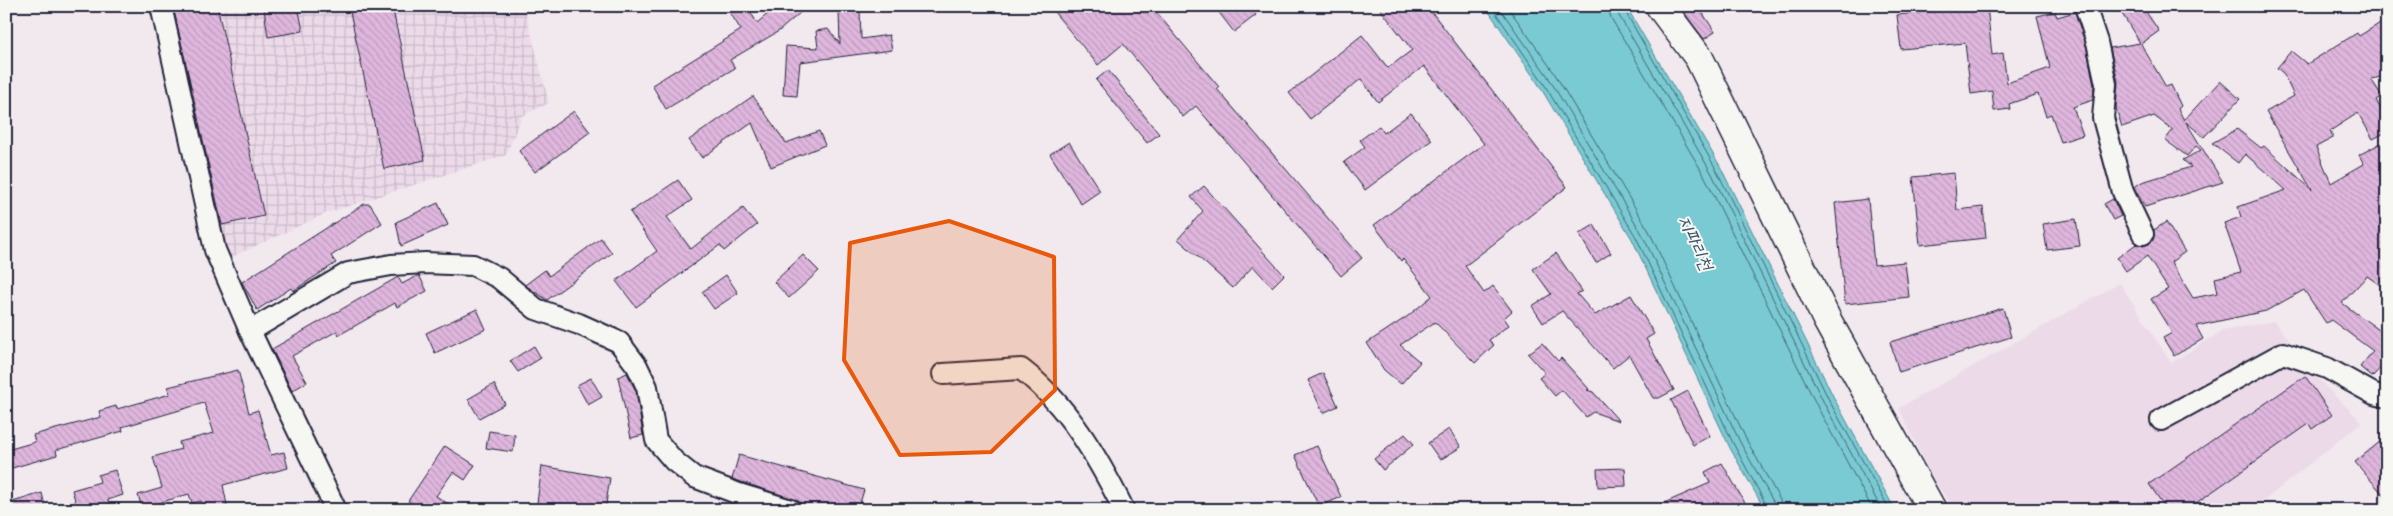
<svg xmlns="http://www.w3.org/2000/svg" width="2393" height="516" font-family="'Comic Neue','Poor Story',sans-serif">
	<style>
		.built { fill: #ecdae9 }
		.industrial { fill: url(#industrial-grid) }
		.water { fill: #79cad2; stroke: #568796 }
		.lines { fill: none; stroke-linecap: round; stroke-linejoin: round }
		.shore { stroke: #456577; stroke-width: 1 }
		.building { fill: url(#building-back-hatch); stroke: #22223b }
		.street-casing { stroke: #22223b; stroke-width: 24 }
		.secondary-casing { stroke: #22223b; stroke-width: 31 }
		.street { stroke: #f6f6f2; stroke-width: 20 }
		.secondary { stroke: #f6f6f2; stroke-width: 28 }
		.marked { fill: #e8590c; fill-opacity: 0.2; stroke: #e8590c; stroke-width: 4; stroke-linejoin: round }
		.labels { text-anchor: middle; dominant-baseline: central; stroke-width: 4; stroke-linejoin: round; paint-order: stroke }
		.water-label { font-size: 18px; font-style: italic; fill: #3c5468; stroke: #f6f6f2 }
	</style>
	<defs>
		<pattern id="industrial-grid" width="8" height="8" patternUnits="userSpaceOnUse" patternTransform="scale(1.25)"><rect width="8" height="8" fill="#ecdae9"/><path d="M0 4h8M4 0v8" fill="none" stroke="#cabbc9"/></pattern>
		<pattern id="building-back-hatch" width="6" height="6" patternUnits="userSpaceOnUse" patternTransform="scale(1.25)"><rect width="6" height="6" fill="#dfb6dd"/><path d="M-1 5l2 2M0 0l6 6M5-1l2 2" fill="none" stroke="#bf9cbf"/></pattern>
	</defs>
	<rect width="100%" height="100%" fill="#f1e9ee"/>
	<filter id="ink" filterUnits="userSpaceOnUse"><feTurbulence type="fractalNoise" baseFrequency=".02" numOctaves="2"/><feDisplacementMap in="SourceGraphic" scale="10" xChannelSelector="R" yChannelSelector="G"/><feConvolveMatrix kernelMatrix="1 2 1 2 8 2 1 2 1" color-interpolation-filters="sRGB"/></filter>
	<g filter="url(#ink)">
		<!-- built -->
		<path class="built" d="M2120,283L2171,363L2222,331L2274,321L2320,381L2362,422L2252,510H1955L1932,478L1899,408Z"/>
		<!-- industrial -->
		<path class="industrial" d="M169,6H524L549,103L522,116L506,155L327,213L225,260Z"/>
		<!-- water -->
		<path class="water" d="M1485,6H1626L1720,166L1836,402L1892,504L1897,510H1765L1730,448L1632,239L1537,82Z"/>
		<g class="lines">
			<!-- shore -->
			<path class="shore" d="M1491,6L1541,79L1636,237L1734,445L1769,510
				M1498,6L1547,75L1642,234L1740,442L1774,503L1775,510
				M1507,6L1553,71L1649,231L1746,439L1780,500L1782,510
				M1608,6L1611,18L1704,175L1819,410L1873,510
				M1616,6L1618,14L1711,172L1826,407L1882,510
				M1622,6L1716,169L1831,404L1890,510"/>
		</g>
		<!-- building -->
		<path class="building" d="M173,6H217L264,216L222,225Z
			M281,6H298L303,31L268,37L264,9Z
			M376,6H392L425,160L384,169L350,12Z
			M726,6H747L757,23L777,6H808L779,31L730,60L735,68L666,109L652,85L741,30Z
			M1049,6H1151L1219,87L1217,89L1362,258L1341,276L1196,106L1183,117L1123,44L1098,65Z
			M1214,6H1249L1256,15L1234,32Z
			M1378,6H1427L1567,187L1465,266L1484,293L1493,286L1512,311L1504,318L1509,325L1489,340L1494,345L1475,363L1435,322L1400,345L1420,362L1401,384L1384,370L1367,343L1408,316L1432,296L1403,259L1401,261L1374,225L1484,144L1424,66L1378,102L1361,79L1310,119L1289,93L1362,35L1388,68L1412,50Z
			M1688,6H1698L1715,32L1704,39L1682,10Z
			M1987,6L1992,55L2003,53L2007,83L2050,68L2037,16L2055,12L2057,17L2075,12L2086,45L2094,85L2093,100L2073,107L2083,135L2061,142L2051,114L2046,116L2038,94L2009,104L2010,109L1994,111L1992,91L1971,94L1965,43L1901,49L1897,15Z
			M2131,6H2142L2159,31L2141,44L2166,87L2171,85L2181,106L2178,109L2184,120L2220,81L2240,99L2204,137L2186,122L2223,182L2145,207L2134,187L2142,182L2191,167L2183,160L2201,150L2196,146L2187,156L2165,140L2173,130L2154,116L2122,127L2116,108L2118,82L2110,48L2140,43L2121,12Z
			M860,10L861,39L889,35L892,50L800,62L797,96L783,95L786,46L818,48L816,31L828,29L840,44L839,11Z
			M2387,19V76L2371,79L2382,96L2376,100L2387,120V132L2373,139L2358,113L2330,131L2333,138L2316,147L2331,183L2364,164L2359,155L2381,143L2387,153V290L2367,276L2342,303L2386,335L2387,334V361L2372,377L2360,367L2373,351L2331,320L2326,323L2304,290L2266,311L2196,326L2203,339L2174,356L2163,338L2172,333L2151,299L2168,289L2147,256L2126,271L2117,258L2136,244L2143,246L2149,244L2153,240L2154,230L2166,222L2185,252L2171,262L2193,298L2218,293L2215,278L2241,272L2224,223L2241,217L2238,207L2286,190L2245,154L2238,163L2212,143L2237,129L2261,148L2264,146L2312,190L2266,112L2294,96L2283,73L2277,68L2291,51L2307,64L2357,33L2359,36Z
			M1108,70L1159,134L1147,143L1096,80Z
			M753,96L786,143L819,131L825,145L771,167L752,123L702,158L689,140Z
			M574,111L590,132L535,172L519,151Z
			M1411,113L1432,140L1365,190L1344,162L1365,147L1360,140L1379,126L1384,133Z
			M1069,142L1100,191L1081,204L1050,154Z
			M1954,173L1957,210L1983,207L1986,238L1920,245L1913,177Z
			M678,180L692,200L667,217L691,249L743,208L757,225L724,251L720,245L636,307L616,281L657,251L630,212Z
			M1204,186L1284,275L1272,287L1253,266L1233,288L1178,239L1203,211L1191,197Z
			M1868,199L1874,265L1905,262L1909,297L1845,304L1835,203Z
			M2113,199L2121,216L2113,220L2104,204Z
			M438,203L448,225L401,246L396,222Z
			M364,204H370L382,223L331,256L336,263L293,291L291,288L257,310L242,282Z
			M2076,219L2080,246L2047,250L2043,224Z
			M1594,225L1611,253L1596,263L1579,234Z
			M601,238L612,253L547,300L525,285L545,270L549,276Z
			M1556,253L1582,291L1577,294L1595,315L1631,295L1654,334L1646,339L1674,390L1659,398H1653L1629,355L1613,368L1562,311L1543,323L1532,306L1551,294L1533,269Z
			M803,255L819,271L789,298L774,282Z
			M419,275L427,291L397,307L395,303L339,335L337,331L292,356L307,382L292,391L272,349L398,277L402,284Z
			M726,275L738,293L714,309L702,292Z
			M2003,308L2011,337L1899,372L1890,342Z
			M477,309L486,329L435,353L426,333Z
			M1542,343L1558,361L1561,358L1589,389L1587,390L1593,392L1619,421L1593,412L1586,417L1562,390L1555,396L1539,378L1545,373L1528,354Z
			M534,346L541,358L518,372L510,361Z
			M238,370L249,413L258,410L271,455L284,452L288,468L223,485L228,510H202L201,501L192,503L189,494L142,508L138,495L162,488L153,457L181,449L179,442L214,433L204,403L122,427L123,431L56,450L57,455L12,468L7,450L35,442L33,435L101,417L99,411L116,406L117,409L170,394L168,387Z
			M627,373L636,391L643,435L631,438L618,377Z
			M1323,373L1338,406L1323,413L1308,380Z
			M2305,376L2332,415L2312,429L2309,424L2186,510H2167L2149,484Z
			M591,378L602,397L588,405L577,385Z
			M494,384L505,404L479,418L468,399Z
			M1688,391L1710,436L1693,445L1671,400Z
			M1449,429L1461,447L1440,460L1428,443Z
			M489,431L515,435L513,452L486,448Z
			M1405,434L1414,444L1383,470L1374,459Z
			M2387,436V499L2355,462Z
			M445,446L475,465L465,480L453,472L436,496L458,510H421L408,501Z
			M1317,446L1341,497L1319,507L1295,455Z
			M739,455L864,490L858,510H818L801,505L794,499L732,479Z
			M1722,463L1749,510H1648L1710,483L1705,472Z
			M542,466L610,478L605,510H536Z
			M1625,468L1626,486L1598,487L1597,469Z
			M115,470L123,495L108,500L110,510H78L72,490L100,482L98,475Z
			M42,493L46,510H6V504Z"/>
		<g class="lines">
			<defs>
				<path id="street" d="M161,6L215,250L250,331L336,510
					M2085,6L2097,42L2106,84L2103,118L2123,192L2143,234
					M250,331L348,273L391,265L425,263L473,265L499,278L536,309L579,324L619,342L637,366L647,387L656,440L674,461L694,477L739,494L791,510
					M943,374L1021,369C1068,405 1098,458 1124,510
					M2161,420L2283,353L2327,368L2374,394L2387,397"/>
				<path id="secondary" d="M1660,6L1699,58L1827,320L1932,510"/>
			</defs>
			<!-- street casing -->
			<use href="#street" class="street-casing"/>
			<!-- secondary casing -->
			<use href="#secondary" class="secondary-casing"/>
			<!-- street -->
			<use href="#street" class="street"/>
			<!-- secondary -->
			<use href="#secondary" class="secondary"/>
		</g>
	</g>
	<!-- marked area -->
	<path class="marked" d="M949,221L1054,257L1055,390L991,452L900,455L844,360L850,243Z"/>
	<g class="labels">
		<!-- water labels -->
		<g class="water-label">
			<text transform="translate(1695 243) rotate(65)">지파리천</text>
		</g>
	</g>
	<!-- margin -->
	<rect width="2393" height="516" fill="none" stroke="#f6f6f2" stroke-width="25"/>
	<rect x="12" y="12" width="2368" height="491" fill="none" stroke="#22223b" stroke-width="2" filter="url(#ink)"/>
</svg>
